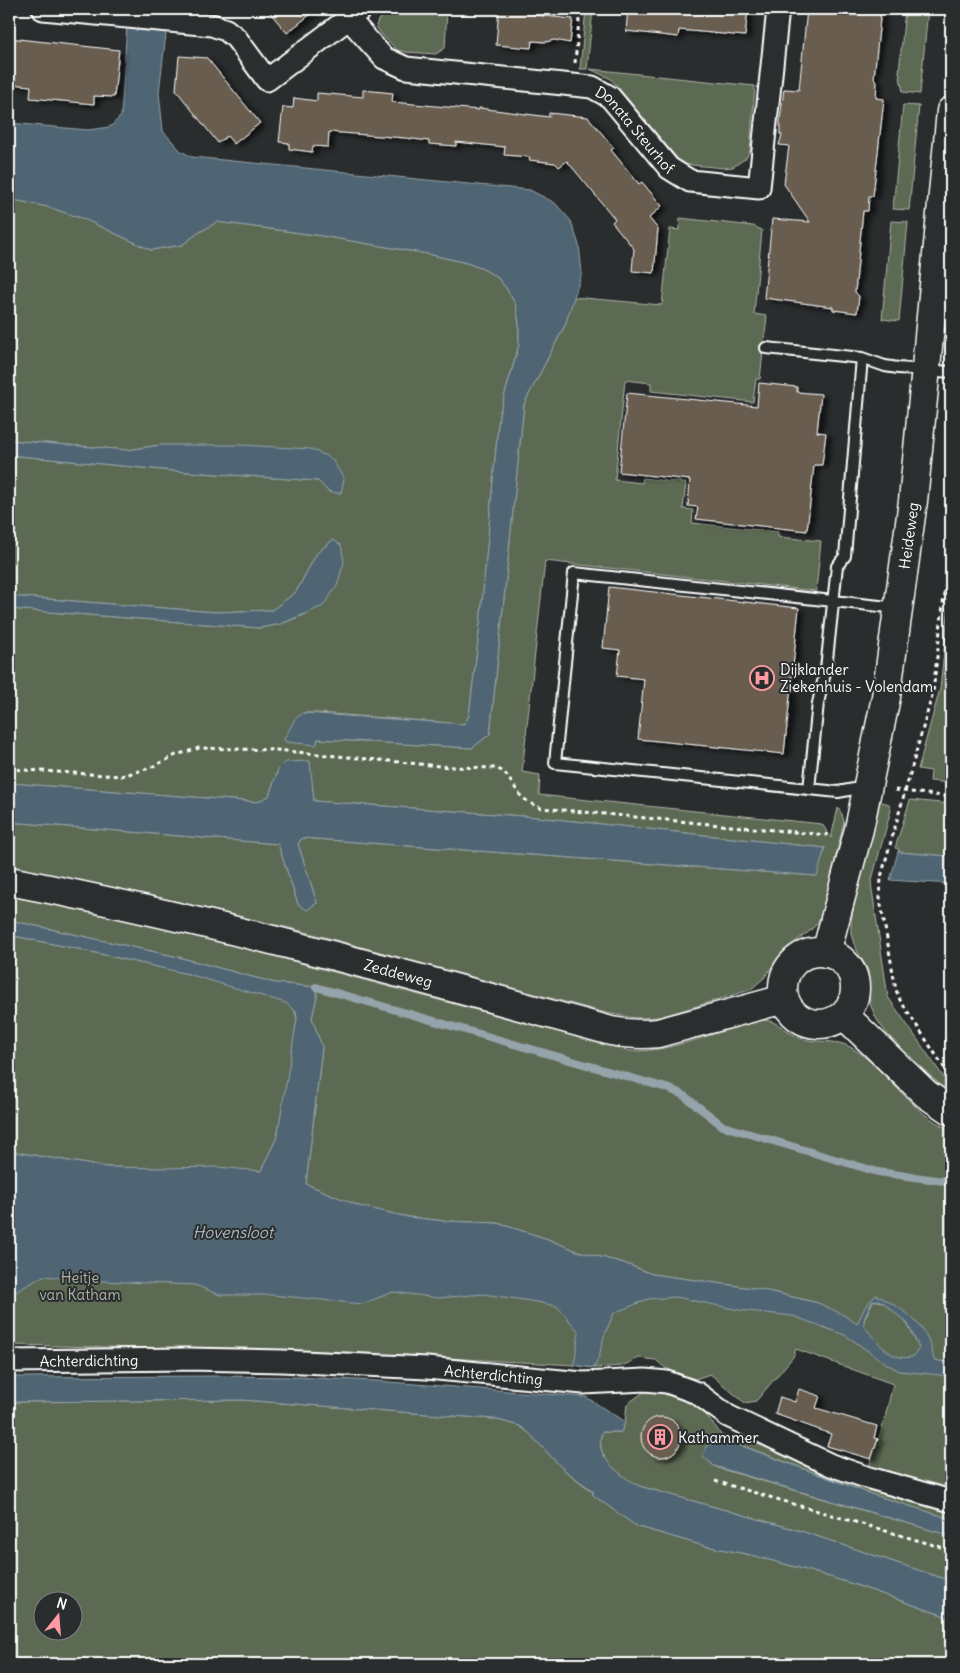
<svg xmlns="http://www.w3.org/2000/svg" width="960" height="1673" font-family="Delius,sans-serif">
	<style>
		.green { fill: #5d6a52; stroke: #aeb4a8; fill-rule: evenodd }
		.water { fill: #4f6573; stroke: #95a3ab; fill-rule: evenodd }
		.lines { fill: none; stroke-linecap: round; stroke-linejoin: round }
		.stream { stroke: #95a3ab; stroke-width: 8 }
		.building { fill: #685d4f; stroke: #fff; filter: url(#shadow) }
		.lane-casing { stroke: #fff; stroke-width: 14 }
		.street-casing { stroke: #fff; stroke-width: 25 }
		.secondary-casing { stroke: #fff; stroke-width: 31 }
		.path { stroke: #fff; stroke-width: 3; stroke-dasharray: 4 4; stroke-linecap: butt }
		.lane { stroke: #2a2d2e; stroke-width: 10 }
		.street { stroke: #2a2d2e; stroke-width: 21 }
		.secondary { stroke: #2a2d2e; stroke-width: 28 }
		.labels { text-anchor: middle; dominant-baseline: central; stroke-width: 4; stroke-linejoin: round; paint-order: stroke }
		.street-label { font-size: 15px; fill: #fff; stroke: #2a2d2e }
		.poi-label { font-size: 15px; fill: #fff; stroke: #2a2d2e; text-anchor: start }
		.park-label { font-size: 15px; fill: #aeb4a8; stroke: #2a2d2e }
		.water-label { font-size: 16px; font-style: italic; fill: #b0bac0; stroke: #2a2d2e }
	</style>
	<defs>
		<filter id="shadow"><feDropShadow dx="5.5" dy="3" stdDeviation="2.5" flood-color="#0009"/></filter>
	</defs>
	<rect width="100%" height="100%" fill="#2a2d2e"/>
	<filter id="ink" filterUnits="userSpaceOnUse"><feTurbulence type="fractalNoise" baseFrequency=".02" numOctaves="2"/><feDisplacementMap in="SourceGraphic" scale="10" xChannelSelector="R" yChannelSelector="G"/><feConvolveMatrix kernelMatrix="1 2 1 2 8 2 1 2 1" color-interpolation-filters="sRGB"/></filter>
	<g filter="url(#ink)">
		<!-- green -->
		<path class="green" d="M392,9H447L445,48L436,54L405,52L397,50L381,34L376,26L378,20Z
			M586,9H593L587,69H580Z
			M905,9H928L920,94L903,92L899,72Z
			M590,69L755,86L750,151L746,158L733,167L724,168L682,164L611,79Z
			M903,105L919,106L909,210L893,209Z
			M9,199L48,207L84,219L151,250L182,245L198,233L217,222L316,235L428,254L467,263L483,269L497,277L506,288L516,305L519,323V345L499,415L480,626L469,716L464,724L318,713H303L316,745L318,739L472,748L490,734L524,404L565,325L573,297L662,305L670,229L679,230L680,218L753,226L762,230L754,314L767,316L760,379H756L753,402L651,391V383L625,380L615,480L642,483L643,478L673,482L674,481H680V483H686L683,509L693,510L692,523L778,532V537L821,541L816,591L545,561L522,772L540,775L539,795L822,824L831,838L838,808L842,814L844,822L821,919L810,931L784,950L764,978L750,990L660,1017L635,1018L606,1013L306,932L183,903L9,866V822L278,844L298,904L317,903L298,844L302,838L816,876L825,848L536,817L314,801L309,761L278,770L269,796L258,802L9,783V609L259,628L281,624L306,614L333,540L317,553L296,592L272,610L215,612L9,596V455L174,471L318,481L330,493L344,479L161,445L127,450L9,440Z
			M891,221L908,222L899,321L882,319Z
			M951,586V783L930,781L931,771L918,769L940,689Z
			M910,800L951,804V855L948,856L898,852L899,849L895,848Z
			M878,801L889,804L891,810L871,883L888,997L951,1088V1094L942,1087L887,1034L877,1020L870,1004L868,970L855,947L851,934V922L857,887Z
			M9,895L176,930L630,1051C663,1052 695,1040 726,1030C738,1027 751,1021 763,1020C777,1020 788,1033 800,1038C817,1044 836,1038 852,1048C889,1071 910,1113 951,1130V1489L869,1466L884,1422L893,1384L796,1349L793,1357L756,1401L745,1403L710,1374L695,1379L665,1368L656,1360L639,1358L622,1366L594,1368L574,1365L337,1352L9,1345V1218L818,1303L759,1289L652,1274L624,1263L577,1251L545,1238L497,1223L445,1221L408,1217L359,1206L306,1184L322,1048L312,1018L317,996L316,987L275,983L178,957L9,920ZM876,1295L927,1337L916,1342C913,1336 911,1328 906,1323C899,1314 885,1299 873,1301L864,1320L865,1307Z
			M9,935L83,950L291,997L297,1019L291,1063L277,1137L261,1171L105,1167L9,1151Z
			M644,1392C683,1389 702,1406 722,1436L748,1440L866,1487L951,1512V1519L871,1494L746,1447L707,1445L703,1456L714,1466L721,1469L951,1536V1581L801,1531L639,1486C619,1475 594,1458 602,1432H621L625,1422L627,1404Z
			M242,1400L494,1419L520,1426L529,1433L563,1469L593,1492V1495L636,1526L701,1545L751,1555L803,1569L853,1584L951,1618V1664H9V1402ZM42,1600H72V1630H42Z"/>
		<!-- water -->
		<path class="water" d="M128,9H169L159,92L163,131L181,151L192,157L530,190L555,203L571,221L579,245L582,273L565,325L524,404L490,734L472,748L318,739L316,745L286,742L284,739L295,719L303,713L464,724L469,716L480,625L499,415L519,345V323L516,305L506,288L497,277L483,269L467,263L428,254L316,235L217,222L198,233L182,245L151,250L84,219L48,207L9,199V123L88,130L110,127L121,116Z
			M9,440L127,450L161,445H240L311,449L332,459L344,479L341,493C327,493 327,490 318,481L174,471L9,455Z
			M333,540L341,545L344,562L337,586L323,606L281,624L259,628L9,609V596L215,612L272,610L296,592L317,553Z
			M310,761L314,801L536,817L825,848L817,876L302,838L298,844L317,903L307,910L298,904L278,844L9,822V783L258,802L269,796L278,770L286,762Z
			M898,852L948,856L951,855V884L890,880Z
			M9,920L178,957L275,983L316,987L317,996L312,1018L322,1047L306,1184L359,1206L408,1217L445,1221L497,1223L545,1238L577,1251L624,1263L652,1274L759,1289L818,1303L842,1314L857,1324L865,1307L876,1295C896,1305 916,1316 927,1337C931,1344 932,1353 934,1360L951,1363V1376L899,1371L887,1364L845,1335L793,1316L739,1310L676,1297L648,1299L614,1313L604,1336L599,1357L594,1368L574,1365L579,1332L557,1306L531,1301L483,1294L439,1298L393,1292L362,1304L272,1295H220L195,1285L101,1281L43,1276L9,1296V1151L105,1167L161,1168L217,1167L261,1171L277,1137L297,1019L296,1012L286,1003L188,974L83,950L9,935ZM878,1300L884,1303L908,1324L919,1348L914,1356C892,1364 877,1341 864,1326C863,1317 868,1309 873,1301Z
			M222,1376L295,1377L376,1381L586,1397L625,1422L621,1432H602C593,1457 620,1475 639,1486L801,1531L951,1581V1618L853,1584L803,1569L751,1555L701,1545L636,1526L593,1495V1491L563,1469L529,1433L520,1426L494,1419L242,1400L9,1402V1377Z
			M726,1440L871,1494L951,1519V1536L714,1466L703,1456L707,1445Z"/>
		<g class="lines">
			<!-- stream -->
			<path class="stream" d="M316,987L670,1089L683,1095L723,1126L878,1172L951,1182"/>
		</g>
		<!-- building -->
		<path class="building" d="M267,9H317L287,33Z
			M499,9H534V15L573,19L570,43L554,40L546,42L532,41L531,48L496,45Z
			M628,9H748L745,36L679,30L678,37L626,31Z
			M807,9L845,11V9H881L874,78L877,82L876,98L884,99L873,196H869L868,211H863L855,292L859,296L857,313L833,310V307L764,298L772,219L810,222L784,184L789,146L779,145L782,135L780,134V120L784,89L799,90Z
			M9,38L119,50L114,97L94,96V104L30,98L31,86L9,84Z
			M179,56L207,58L260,123L234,144L227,136L218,143L176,90Z
			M363,90L393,93L392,102L479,110V108L549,117V113L588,117L614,148L611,150L639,184L642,182L662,206L649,218L658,229L654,273L632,271L634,249L612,222L615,219L567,161L559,167L555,163L529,160L530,157L504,155L505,147L456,142V146L429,144V141L405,138L329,132L328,147L313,146L312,152L289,149V143L279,142L283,107L293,108L294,98L317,101V93L363,97Z
			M759,383L797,387V392L821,394L817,432L826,433L822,465H814L807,531L696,519L698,507L688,506L690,480L619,472L627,393L757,406Z
			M609,587L799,608L784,754L638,739L644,679L617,676L620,650L603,648Z
			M799,1389L820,1396L816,1408L877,1426L874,1438L878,1439L871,1459L827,1446L831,1434L775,1414L780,1397L795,1402Z
			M641 1437a20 20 0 1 1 40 0a20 20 0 1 1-40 0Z"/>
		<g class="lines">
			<defs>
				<path id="lane" d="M766,348L862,358L885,366L898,368L951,372
					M865,787L838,792L555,763L574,573L898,608
					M809,789L818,703L826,669L837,566L845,556L862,358"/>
				<g id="street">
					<path d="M43,9L212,25L226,30L236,38L267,80L361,9"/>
					<path id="s1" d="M349,19L384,58L406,68L592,87L610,97L669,168L690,181L759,188L778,9"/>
					<path id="s2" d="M9,1361L188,1359L282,1361L427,1368L583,1383L645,1380L667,1382L697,1393L728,1416L831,1465L866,1477L951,1501"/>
				</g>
				<g id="secondary">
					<path id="s3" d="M9,881C212,920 412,976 611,1031C627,1034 642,1035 658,1033L784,999"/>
					<circle cx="819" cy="988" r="36"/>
					<path id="s4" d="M826,953L859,829L886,697L913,501L951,111"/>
					<path d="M844,1015L926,1094L951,1111"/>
				</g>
			</defs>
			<!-- lane casing -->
			<use href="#lane" class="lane-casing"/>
			<!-- street casing -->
			<use href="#street" class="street-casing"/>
			<!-- secondary casing -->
			<use href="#secondary" class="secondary-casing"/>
			<!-- path -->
			<path class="path" d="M575,63L580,9
				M9,769L121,776L150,768L176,755L199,748L276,750L450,767L496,768L504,772L521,796L528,802L541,808L826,835L829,833
				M895,790L951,797
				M949,1075L900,1000L896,990L880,899L881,877L933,692L951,534
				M715,1481L951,1550"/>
			<!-- lane -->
			<use href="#lane" class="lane"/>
			<!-- street -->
			<use href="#street" class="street"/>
			<!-- secondary -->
			<use href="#secondary" class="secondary"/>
		</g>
	</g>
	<!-- icons -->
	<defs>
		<symbol id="hospital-ring" viewBox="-11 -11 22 22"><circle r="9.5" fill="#2a2d2e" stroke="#ff9aa2" stroke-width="1.5"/><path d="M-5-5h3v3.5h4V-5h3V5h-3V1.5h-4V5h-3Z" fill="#ff9aa2"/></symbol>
		<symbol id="building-ring" viewBox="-11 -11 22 22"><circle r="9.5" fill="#2a2d2e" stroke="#ff9aa2" stroke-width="1.5"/><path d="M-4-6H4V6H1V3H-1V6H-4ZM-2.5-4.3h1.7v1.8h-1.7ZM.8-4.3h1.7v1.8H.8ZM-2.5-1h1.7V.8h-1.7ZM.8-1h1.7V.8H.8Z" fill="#ff9aa2"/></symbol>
	</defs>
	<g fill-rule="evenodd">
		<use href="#hospital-ring" x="748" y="664" width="28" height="28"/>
		<use href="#building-ring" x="646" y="1423" width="28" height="28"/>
	</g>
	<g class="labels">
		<!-- street labels -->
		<g class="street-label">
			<text stroke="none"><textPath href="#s1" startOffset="325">Donata Steurhof</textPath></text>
			<text stroke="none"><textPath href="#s4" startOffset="426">Heideweg</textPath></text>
			<text stroke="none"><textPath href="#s3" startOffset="400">Zeddeweg</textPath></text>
			<text stroke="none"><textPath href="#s2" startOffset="80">Achterdichting</textPath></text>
			<text stroke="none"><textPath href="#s2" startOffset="485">Achterdichting</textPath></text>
		</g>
		<!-- poi labels -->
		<g class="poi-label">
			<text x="780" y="669">Dijklander<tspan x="780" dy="17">Ziekenhuis - Volendam</tspan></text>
			<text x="678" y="1437">Kathammer</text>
		</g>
		<!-- park labels -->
		<g class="park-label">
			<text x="80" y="1277">Heitje<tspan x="80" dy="17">van Katham</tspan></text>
		</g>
		<!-- water labels -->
		<g class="water-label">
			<text x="233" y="1232">Hovensloot</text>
		</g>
	</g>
	<!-- margin -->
	<rect width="960" height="1673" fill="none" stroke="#2a2d2e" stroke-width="30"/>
	<rect x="15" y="15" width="930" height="1643" fill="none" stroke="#fff" stroke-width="2" filter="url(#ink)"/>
	<!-- north arrow -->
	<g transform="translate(58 1616) rotate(17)"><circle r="24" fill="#2a2d2e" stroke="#7f8182"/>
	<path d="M0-4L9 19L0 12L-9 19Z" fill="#ff9aa2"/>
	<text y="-8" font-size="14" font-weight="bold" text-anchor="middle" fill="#ffffff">N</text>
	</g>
</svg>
